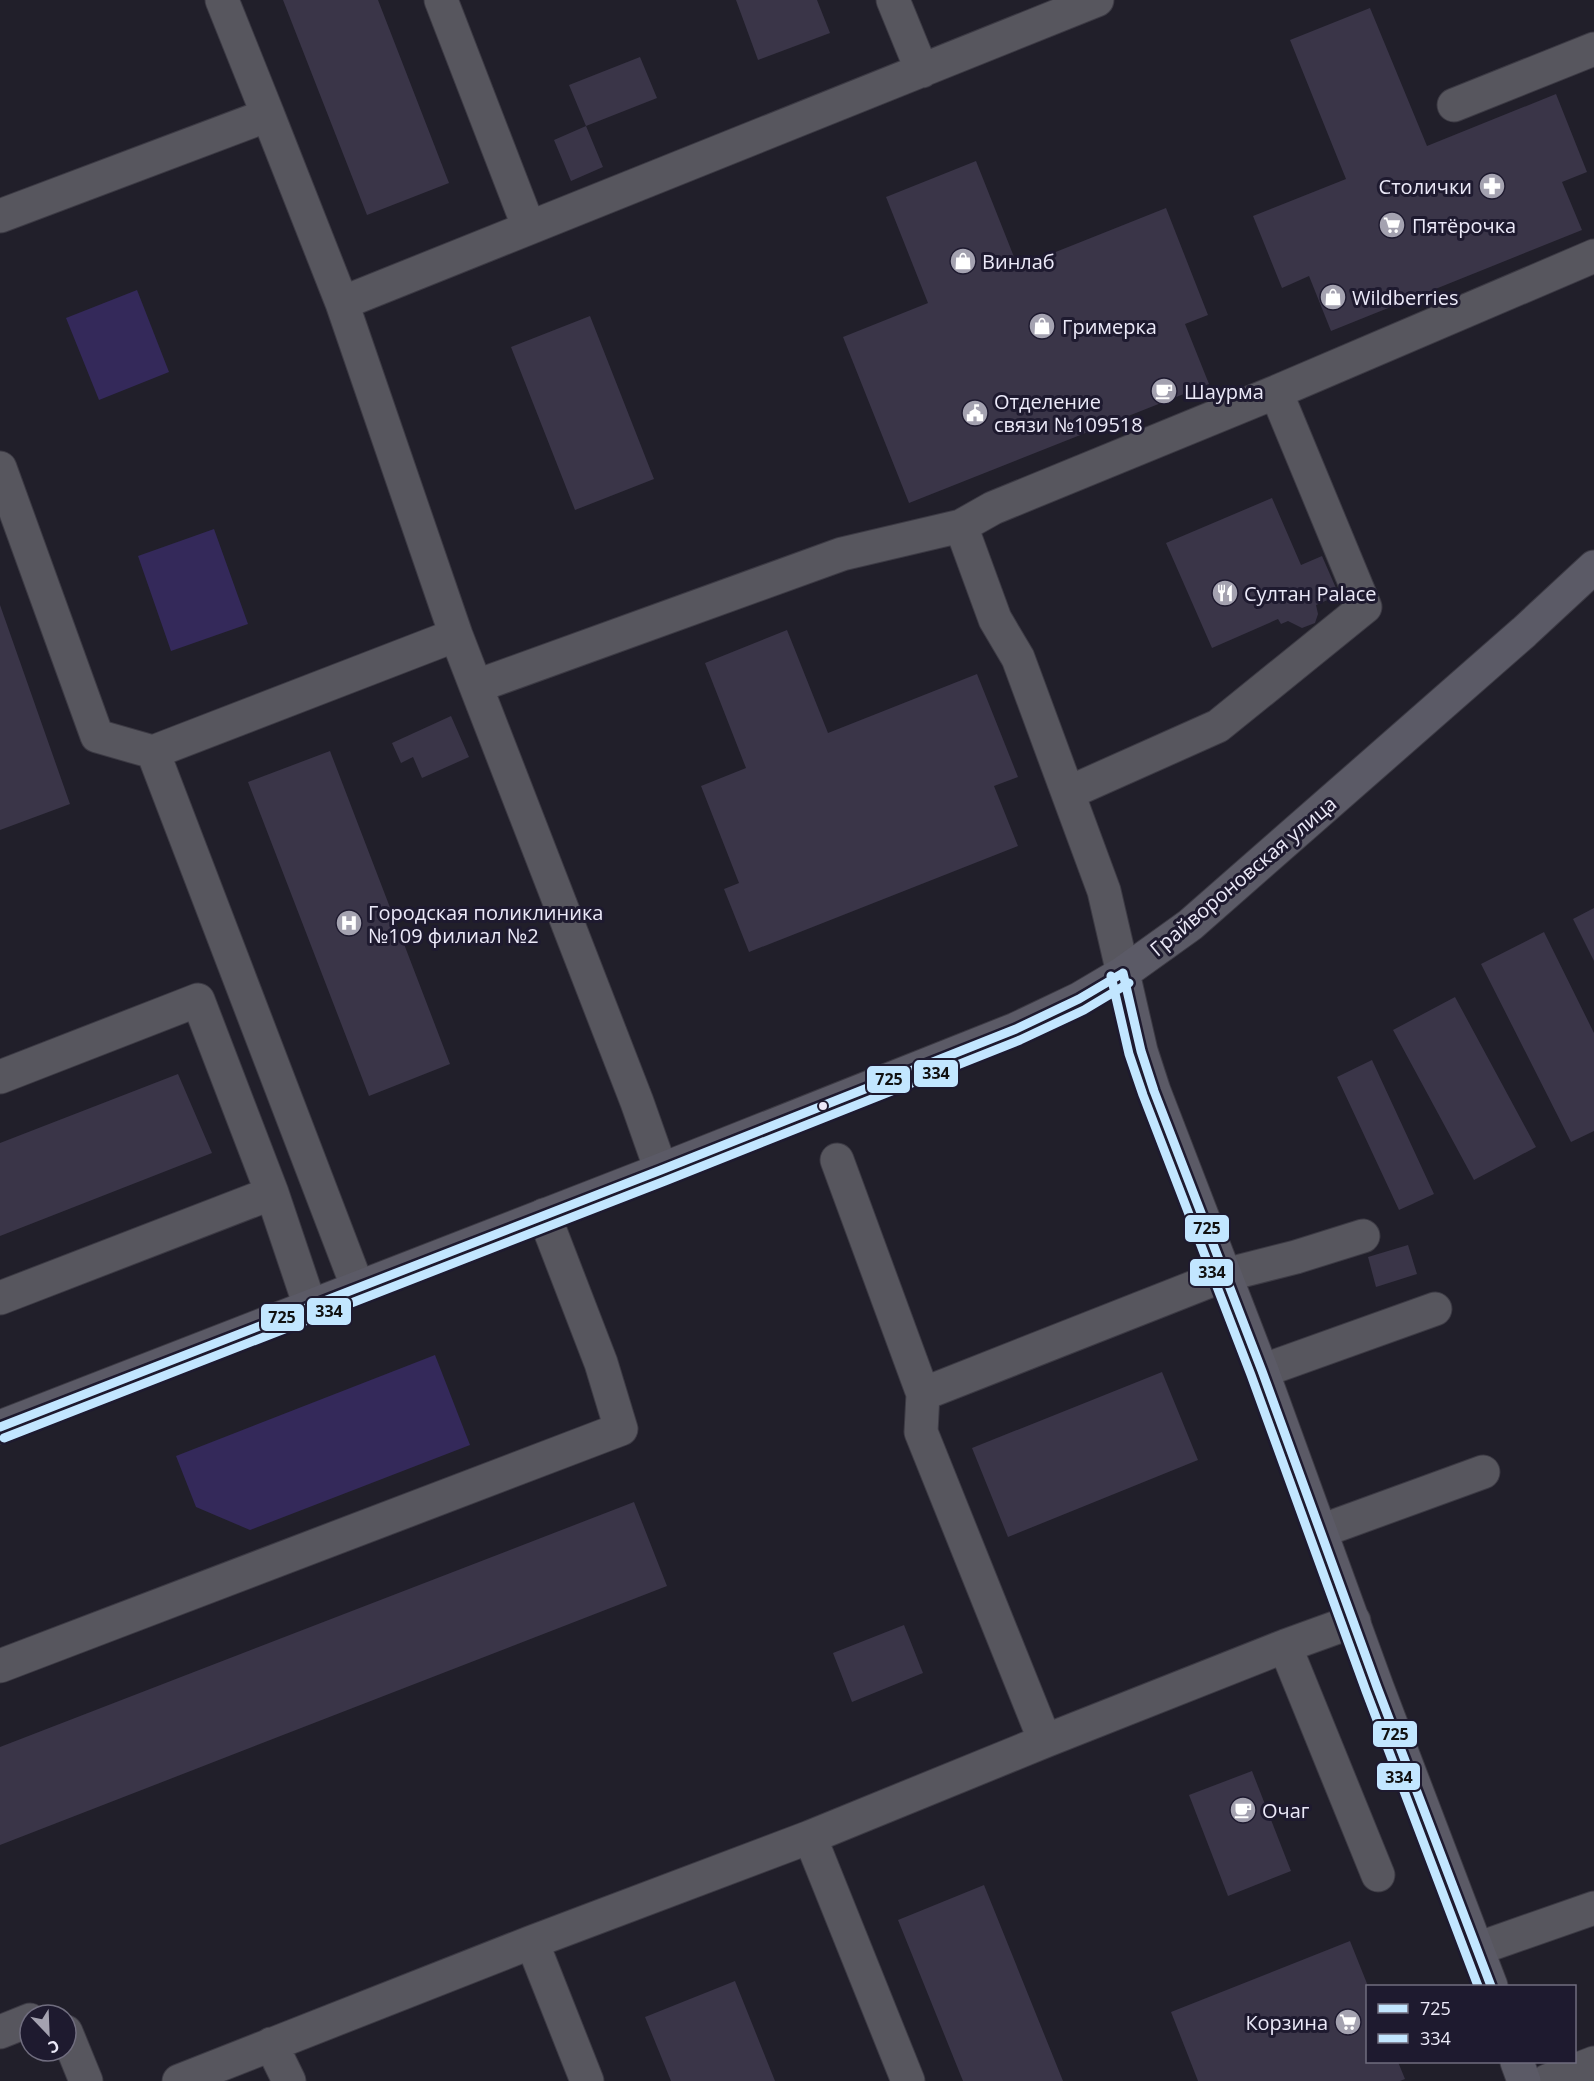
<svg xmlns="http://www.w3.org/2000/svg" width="1594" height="2081" font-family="'Open Sans',sans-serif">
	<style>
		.green { fill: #34295a }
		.building { fill: #3a3548 }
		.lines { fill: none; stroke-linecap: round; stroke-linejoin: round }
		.minor-casing { stroke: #3c3a44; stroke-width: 35 }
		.major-casing { stroke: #3c3a44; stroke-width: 35 }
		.minor { stroke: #57565e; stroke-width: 33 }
		.major { stroke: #5b5a66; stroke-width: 33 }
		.bus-1-casing { stroke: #1e1a2f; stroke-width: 14 }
		.bus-2-casing { stroke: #1e1a2f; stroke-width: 14 }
		.bus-1 { stroke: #c2e6ff; stroke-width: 9 }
		.bus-2 { stroke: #c2e6ff; stroke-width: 9 }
		.bus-dot { fill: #ebe9f8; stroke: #1e1a2f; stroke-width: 2 }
		.labels { text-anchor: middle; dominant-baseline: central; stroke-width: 6; stroke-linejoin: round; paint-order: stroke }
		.poi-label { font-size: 20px; fill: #ebe9f8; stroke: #1e1a2f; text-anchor: start }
		.street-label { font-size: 20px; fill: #ebe9f8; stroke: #1e1a2f }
		.line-badge { stroke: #1e1a2f; stroke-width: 2 }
		.pale-badge-label { font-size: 16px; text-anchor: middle; font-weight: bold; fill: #111 }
	</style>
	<rect width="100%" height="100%" fill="#211f2a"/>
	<!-- green -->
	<path class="green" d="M137,290L169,372L99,400L66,318Z
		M214,529L248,624L171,651L138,556Z
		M435,1355L470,1445L250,1530L196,1507L176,1456Z"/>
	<!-- building -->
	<path class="building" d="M283,0H378L449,183L367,215Z
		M736,0H817L830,33L758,60Z
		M1370,8L1427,146L1556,94L1587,172L1562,182L1582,230L1331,331L1309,276L1282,288L1253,216L1346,179L1290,40Z
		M640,57L657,98L586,126L569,85Z
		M586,126L603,167L571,181L554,140Z
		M976,161L1018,267L1166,208L1208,315L1185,324L1209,384L909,503L843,337L928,303L886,197Z
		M590,316L654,479L575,510L511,347Z
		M1272,498L1301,565L1322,556L1339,595L1316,605L1318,614L1315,623L1302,628L1288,621L1281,624L1278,619L1212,648L1166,543Z
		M0,605L70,804L0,830Z
		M787,630L828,733L977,674L1018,777L994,786L1018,846L749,952L724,889L739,883L701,786L746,768L705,663Z
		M451,716L469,757L422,778L413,757L401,763L392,743Z
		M330,751L450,1064L369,1096L248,782Z
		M1594,908V961L1573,919Z
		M1544,932L1594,1033V1131L1571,1142L1481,964Z
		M1455,997L1536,1147L1474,1180L1393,1030Z
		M1372,1060L1434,1194L1399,1210L1337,1077Z
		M178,1074L212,1153L0,1236V1143Z
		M1408,1245L1417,1274L1376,1287L1368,1257Z
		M1162,1372L1198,1460L1008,1537L972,1448Z
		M634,1502L667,1586L0,1845V1747Z
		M904,1625L923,1673L852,1702L833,1653Z
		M1252,1771L1291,1871L1228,1896L1189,1795Z
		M984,1885L1063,2081H963L898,1920Z
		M1350,1941L1368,1986V2062H1398L1405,2079L1400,2081H1198L1171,2012Z
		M735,1981L775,2081H671L645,2017Z"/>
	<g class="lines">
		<defs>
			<path id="minor" d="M222,0L268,115
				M441,0L529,228
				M893,0L922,71
				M1454,105L1594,49
				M0,216L268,115L342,303L456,635L637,1102L661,1170
				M342,303L1097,0
				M0,468L97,736L153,752L358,1288
				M961,526L995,619L1018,658L1104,891L1123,973
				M477,686L842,554L961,526L993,508L1276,392L1594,256
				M153,752L456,635
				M1068,793L1218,726L1365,607L1276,392
				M0,1077L198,1000L272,1193L310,1306
				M837,1160L923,1394
				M0,1298L272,1193
				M1262,1371L1435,1309
				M1321,1531L1483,1472
				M1285,1646L1378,1875
				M0,1666L621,1429L601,1363L544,1215
				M1045,1741L921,1432L923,1394L1225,1275L1296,1257L1363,1236
				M810,1837L908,2081
				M532,1942L587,2081
				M1477,1949L1594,1908
				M0,2032L30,2020
				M66,2032L86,2081
				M271,2044L289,2081
				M179,2081L532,1942L810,1837L1045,1741L1285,1646L1354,1621
				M1547,2081L1594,2063"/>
			<path id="major" d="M1123,973L1141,1051L1154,1091L1262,1371L1377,1687L1491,1986
				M0,1427L661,1170L1016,1029L1079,999L1123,973L1190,925L1524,632L1594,567
				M1517,2062L1524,2081"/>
		</defs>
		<!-- minor casing -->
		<use href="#minor" class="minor-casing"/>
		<!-- major casing -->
		<use href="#major" class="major-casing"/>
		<!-- minor -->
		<use href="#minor" class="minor"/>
		<!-- major -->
		<use href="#major" class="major"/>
		<defs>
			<path id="bus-1" d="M1123,973L1141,1051L1154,1091L1262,1371L1377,1687L1491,1986
				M0,1427L661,1170L1016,1029L1079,999L1123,973"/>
			<path id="bus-2" d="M1111,976L1129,1054L1143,1095L1251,1375L1366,1691L1478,1986
				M4,1438L665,1181L1020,1040L1084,1010L1129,983"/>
		</defs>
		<!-- bus-1 casing -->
		<use href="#bus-1" class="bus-1-casing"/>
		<!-- bus-2 casing -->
		<use href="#bus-2" class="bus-2-casing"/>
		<!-- bus-1 -->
		<use href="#bus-1" class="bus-1"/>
		<!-- bus-2 -->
		<use href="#bus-2" class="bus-2"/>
	</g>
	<!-- icons -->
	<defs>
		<symbol id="pharmacy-disc" viewBox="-11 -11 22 22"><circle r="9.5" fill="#a4a2b0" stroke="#1e1a2f"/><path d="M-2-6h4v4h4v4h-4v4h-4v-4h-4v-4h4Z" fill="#fff"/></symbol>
		<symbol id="supermarket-disc" viewBox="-11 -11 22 22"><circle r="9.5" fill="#a4a2b0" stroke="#1e1a2f"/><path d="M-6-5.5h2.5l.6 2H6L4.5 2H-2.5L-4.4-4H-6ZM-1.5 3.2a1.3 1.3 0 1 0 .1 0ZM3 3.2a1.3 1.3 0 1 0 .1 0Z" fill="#fff"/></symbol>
		<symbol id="shop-disc" viewBox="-11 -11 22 22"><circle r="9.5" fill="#a4a2b0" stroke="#1e1a2f"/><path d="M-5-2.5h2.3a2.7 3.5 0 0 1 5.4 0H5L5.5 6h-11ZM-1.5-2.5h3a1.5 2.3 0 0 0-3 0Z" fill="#fff"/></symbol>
		<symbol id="cafe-disc" viewBox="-11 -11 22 22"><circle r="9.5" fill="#a4a2b0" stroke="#1e1a2f"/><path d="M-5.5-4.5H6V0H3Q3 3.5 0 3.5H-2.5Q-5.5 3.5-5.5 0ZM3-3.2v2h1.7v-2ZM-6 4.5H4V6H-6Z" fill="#fff"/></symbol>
		<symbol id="civic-disc" viewBox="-11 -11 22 22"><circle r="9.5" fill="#a4a2b0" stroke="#1e1a2f"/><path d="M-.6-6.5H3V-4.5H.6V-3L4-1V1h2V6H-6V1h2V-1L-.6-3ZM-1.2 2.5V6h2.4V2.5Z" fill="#fff"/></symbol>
		<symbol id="restaurant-disc" viewBox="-11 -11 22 22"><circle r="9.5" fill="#a4a2b0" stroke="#1e1a2f"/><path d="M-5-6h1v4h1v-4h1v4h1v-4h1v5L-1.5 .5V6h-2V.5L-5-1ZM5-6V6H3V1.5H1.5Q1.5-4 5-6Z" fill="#fff"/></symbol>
		<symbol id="hospital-disc" viewBox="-11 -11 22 22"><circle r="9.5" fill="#a4a2b0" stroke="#1e1a2f"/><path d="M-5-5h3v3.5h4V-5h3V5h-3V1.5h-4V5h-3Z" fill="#fff"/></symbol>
	</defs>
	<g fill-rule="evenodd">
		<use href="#pharmacy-disc" x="1477" y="171" width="30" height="30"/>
		<use href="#supermarket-disc" x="1377" y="210" width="30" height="30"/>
		<use href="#shop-disc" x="948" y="246" width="30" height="30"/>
		<use href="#shop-disc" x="1318" y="282" width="30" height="30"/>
		<use href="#shop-disc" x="1027" y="311" width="30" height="30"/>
		<use href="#cafe-disc" x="1149" y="376" width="30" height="30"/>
		<use href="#civic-disc" x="960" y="398" width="30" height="30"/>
		<use href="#restaurant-disc" x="1210" y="578" width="30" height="30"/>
		<use href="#hospital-disc" x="334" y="908" width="30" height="30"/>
		<use href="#cafe-disc" x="1228" y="1795" width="30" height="30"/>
		<use href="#supermarket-disc" x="1333" y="2007" width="30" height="30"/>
	</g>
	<!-- markers -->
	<circle class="bus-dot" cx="823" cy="1106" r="5"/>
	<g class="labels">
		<!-- poi labels -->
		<g class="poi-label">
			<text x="1472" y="186" text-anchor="end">Столички</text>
			<text x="1412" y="225">Пятёрочка</text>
			<text x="982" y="261">Винлаб</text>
			<text x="1352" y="297">Wildberries</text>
			<text x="1062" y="326">Гримерка</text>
			<text x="1184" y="391">Шаурма</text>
			<text x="994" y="401">Отделение<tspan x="994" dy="23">связи №109518</tspan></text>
			<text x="1244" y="593">Султан Palace</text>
			<text x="368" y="912">Городская поликлиника<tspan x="368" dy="23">№109 филиал №2</tspan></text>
			<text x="1262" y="1810">Очаг</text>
			<text x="1328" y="2022" text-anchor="end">Корзина</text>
		</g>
		<!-- street labels -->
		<g class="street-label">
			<text transform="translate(1243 876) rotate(-40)">Грайвороновская улица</text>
		</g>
	</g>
	<g class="line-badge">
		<rect x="913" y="1059" width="46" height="29" rx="6" fill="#c2e6ff"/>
		<rect x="866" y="1065" width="45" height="29" rx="6" fill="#c2e6ff"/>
		<rect x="1184" y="1214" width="46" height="29" rx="6" fill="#c2e6ff"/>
		<rect x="1189" y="1258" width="45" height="29" rx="6" fill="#c2e6ff"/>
		<rect x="306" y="1297" width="46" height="29" rx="6" fill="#c2e6ff"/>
		<rect x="260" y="1303" width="45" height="29" rx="6" fill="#c2e6ff"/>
		<rect x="1372" y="1720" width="46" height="28" rx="6" fill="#c2e6ff"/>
		<rect x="1376" y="1762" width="45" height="29" rx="6" fill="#c2e6ff"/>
	</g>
	<g class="pale-badge-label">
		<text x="936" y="1079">334</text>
		<text x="889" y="1085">725</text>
		<text x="1207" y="1234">725</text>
		<text x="1212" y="1278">334</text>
		<text x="329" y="1317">334</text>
		<text x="282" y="1323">725</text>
		<text x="1395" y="1740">725</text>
		<text x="1399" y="1783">334</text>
	</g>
	<!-- legend -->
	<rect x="1366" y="1985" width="210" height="78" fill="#1e1a2f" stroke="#706d7f" stroke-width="1.5"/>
	<rect x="1378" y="2004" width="30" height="9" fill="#c2e6ff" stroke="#706d7f" stroke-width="1.5"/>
	<text x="1420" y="2015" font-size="18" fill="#ebe9f8">725</text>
	<rect x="1378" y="2034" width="30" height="9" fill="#c2e6ff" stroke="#706d7f" stroke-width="1.5"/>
	<text x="1420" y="2045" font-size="18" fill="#ebe9f8">334</text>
	<!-- north arrow -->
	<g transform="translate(48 2033) rotate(157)"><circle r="28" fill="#1e1a2f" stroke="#706d7f" stroke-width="1.5"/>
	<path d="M0-4.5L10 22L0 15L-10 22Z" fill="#a4a2b0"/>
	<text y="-9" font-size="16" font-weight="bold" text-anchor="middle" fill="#ebe9f8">С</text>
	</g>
</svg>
